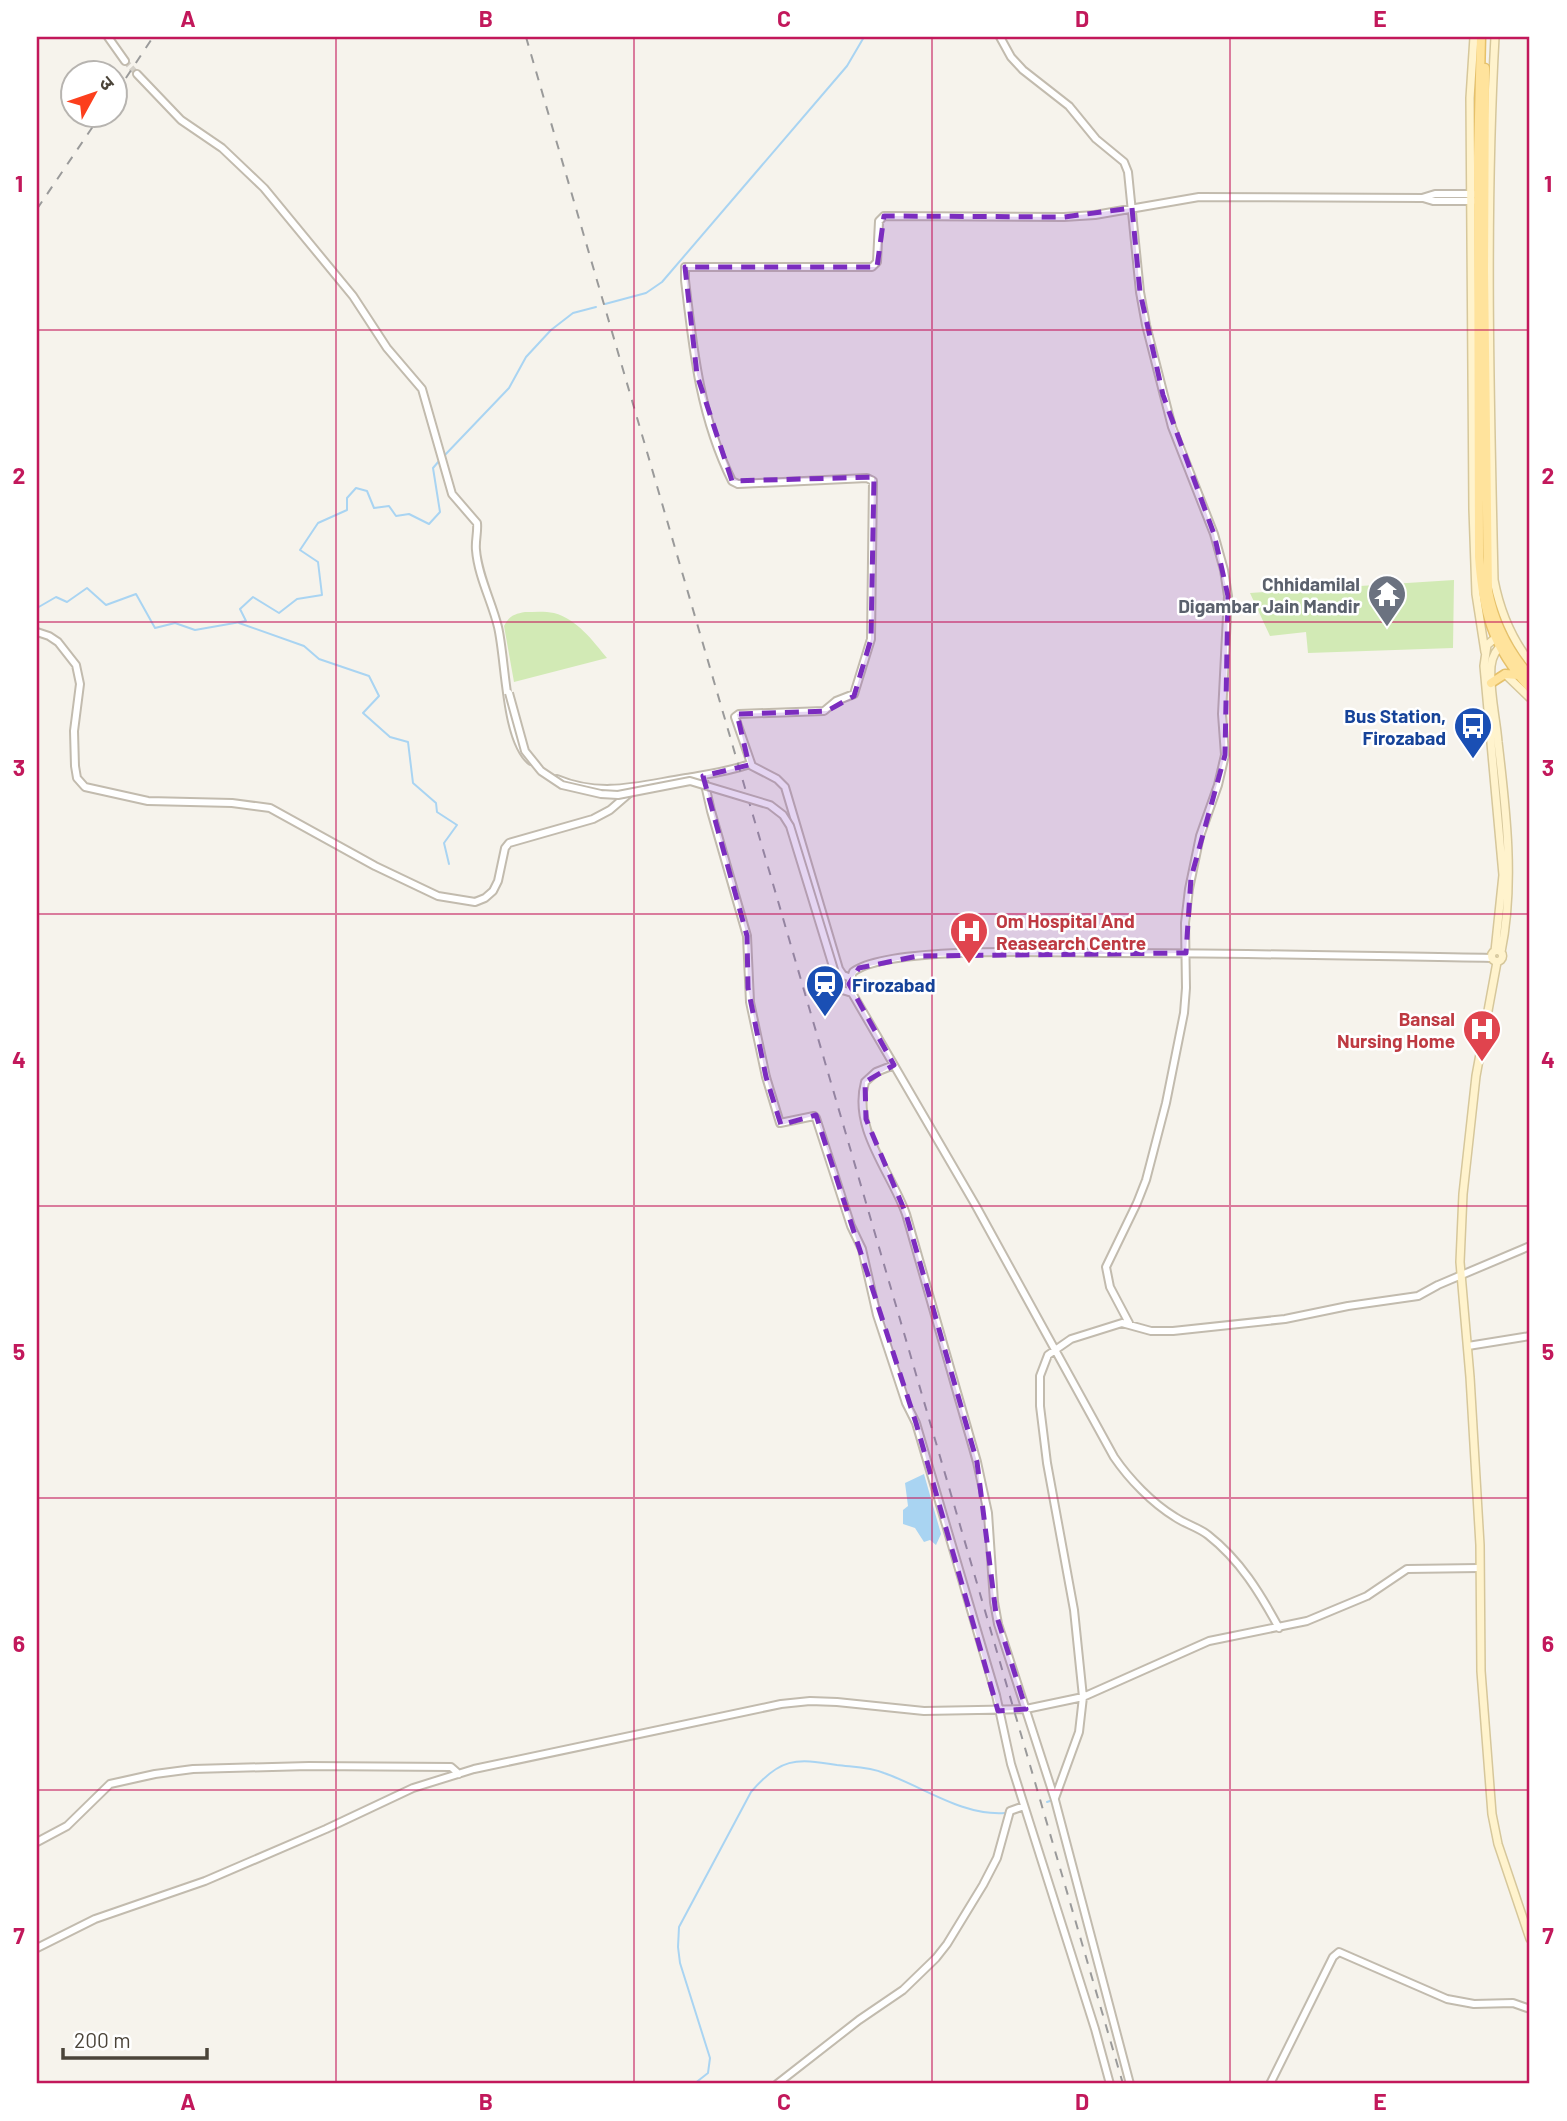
<svg xmlns="http://www.w3.org/2000/svg" width="1567" height="2121" font-family="Barlow,'Noto Sans Devanagari',sans-serif">
	<style>
		.green { fill: #d2eab5 }
		.water { fill: #a9d4f2 }
		.lines { fill: none; stroke-linecap: round; stroke-linejoin: round }
		.stream { stroke: #a9d4f2; stroke-width: 2 }
		.tertiary-tunnel { stroke: #d4d0c8; stroke-width: 6; stroke-dasharray: 6 3; stroke-linecap: butt }
		.tertiary-casing { stroke: #c2bbae; stroke-width: 10 }
		.secondary-casing { stroke: #d6c79b; stroke-width: 10 }
		.primary-casing { stroke: #e6c16a; stroke-width: 11 }
		.tertiary { stroke: #fff; stroke-width: 6 }
		.secondary { stroke: #fff3cd; stroke-width: 7 }
		.primary { stroke: #ffe39c; stroke-width: 8 }
		.rail { stroke: #9a9a9a; stroke-width: 2; stroke-dasharray: 9 9; stroke-linecap: butt }
		.tertiary-bridge-casing { stroke: #c2bbae; stroke-width: 10; stroke-linecap: butt }
		.tertiary-bridge { stroke: #fff; stroke-width: 6 }
		.marked { fill: #7b2cbf; fill-opacity: 0.2; stroke: #7b2cbf; stroke-width: 5; stroke-dasharray: 14 9; stroke-linejoin: round }
		.grid { fill: none; stroke: #c2185b; stroke-width: 2; stroke-opacity: 0.55 }
		.labels { text-anchor: middle; dominant-baseline: central; stroke-width: 5; stroke-linejoin: round; paint-order: stroke }
		.worship-label { font-size: 19px; font-weight: bold; fill: #5b616d; stroke: #fff; text-anchor: end }
		.transit-label { font-size: 19px; font-weight: bold; fill: #164399; stroke: #fff; text-anchor: end }
		.health-label { font-size: 19px; font-weight: bold; fill: #be3a42; stroke: #fff; text-anchor: start }
		.neatline { fill: none; stroke: #c2185b; stroke-width: 2.5 }
		.grid-label { font-size: 23px; text-anchor: middle; font-weight: bold; fill: #c2185b }
	</style>
	<rect width="100%" height="100%" fill="#f6f3ec"/>
	<!-- green -->
	<path class="green" d="M1454,580L1453,648L1308,653L1306,632L1270,636L1250,593Z
		M525,612C534,612 545,611 554,613C577,619 593,641 607,658L514,682L504,626C509,616 514,614 525,612Z"/>
	<!-- water -->
	<path class="water" d="M924,1474L941,1534L936,1545L930,1540L924,1542L915,1528L903,1524V1510L908,1506L905,1483Z"/>
	<g class="lines">
		<!-- stream -->
		<path class="stream" d="M605,304L646,293L662,282L847,66L864,37
			M443,457L509,388L526,357L551,330L573,313L596,307
			M37,608L56,597L67,602L87,588L106,605L136,594L155,628L175,623L195,630L246,621L240,609L253,597L279,613L297,599L322,595L318,562L300,550L318,523L347,510V498L356,488L367,491L374,508L389,506L396,516L409,514L429,524L440,512L433,468L439,461
			M239,623L304,646L319,659L369,676L379,696L363,713L390,737L408,742L413,783L436,803L437,812L457,825L444,843L449,864
			M1047,1802L1050,1801
			M694,2084L708,2073L710,2058L680,1963L678,1947L679,1927L751,1792C780,1758 795,1758 837,1765C852,1767 870,1767 884,1773C924,1787 962,1816 1005,1813"/>
		<!-- tertiary-tunnel -->
		<path class="tertiary-tunnel" d="M125,61L137,74"/>
		<defs>
			<path id="tertiary" d="M108,37L125,61
				M1000,37L1011,57L1023,70L1069,106L1096,139L1124,162L1128,172L1140,292L1146,325L1172,427L1214,534L1224,570L1228,596L1222,714L1225,755L1218,785L1200,836L1189,889L1185,923L1186,988L1184,1013L1166,1103L1146,1180L1137,1203L1106,1267L1110,1287L1129,1323
				M137,74L181,120L222,148L264,188L353,296L387,348L422,389L452,494L477,523C478,532 475,541 476,550C478,576 492,602 498,627C506,661 505,739 531,761
				M1423,198L1433,201H1473
				M37,632L49,636L58,642L76,665L80,684L74,731L75,766L77,778L85,787L148,801L232,803L270,808L375,866L438,896L475,902L485,898L493,891L498,881L505,848L509,843L593,819L610,810L632,791
				M703,776L711,811L747,936L750,1002L766,1077L780,1123L814,1116L816,1118L851,1226L862,1249L877,1315L906,1403L916,1423L996,1695L1011,1764L1095,2029L1110,2084
				M557,779C602,798 641,785 686,778C709,774 727,772 750,764
				M835,973L842,990L852,993
				M851,978L843,975L839,969L785,787L777,779L752,766L735,717L739,714L824,711L836,701L854,694L871,639L873,481L867,478L738,484L732,481C700,417 693,349 685,280V267H872L877,262L879,221L884,216L1064,217L1095,215L1199,197L1422,198L1435,194H1474
				M894,1065L876,1072L865,1082C852,1129 891,1172 906,1214L977,1462L988,1513L994,1602L998,1624L1055,1800L1130,2084
				M1468,1346L1530,1336
				M1279,1628C1260,1593 1240,1560 1208,1535C1198,1527 1185,1524 1175,1517C1152,1503 1129,1479 1114,1457L976,1206L852,993L849,984L853,972C888,945 1059,953 1110,953C1237,953 1364,956 1492,958
				M1055,1798L1079,1732L1083,1697L1074,1610L1047,1463L1040,1406V1376L1048,1355L1071,1339L1122,1323L1151,1331H1173L1285,1319L1348,1306L1418,1296L1438,1285L1530,1246
				M37,1842L67,1826L110,1784L155,1774L193,1769L309,1766L451,1767L459,1774
				M37,1948L95,1919L205,1881L326,1829L413,1788L474,1769L781,1704L810,1701L837,1702L924,1711L1026,1709L1083,1697L1209,1641L1307,1621L1367,1596L1407,1569L1479,1568
				M777,2084L859,2020L903,1990L936,1958L947,1944L983,1885L997,1858L1010,1811L1024,1806
				M1270,2084L1333,1957L1339,1952L1447,1999L1474,2004L1513,2003L1530,2009"/>
			<path id="secondary" d="M1474,37L1470,98L1473,509L1476,594L1485,652
				M1495,37C1485,217 1490,400 1494,580C1500,611 1511,638 1530,662
				M1505,674L1530,698
				M1491.5 956a5.5 5.5 0 1 1 11 0a5.5 5.5 0 1 1-11 0Z
				M1495,951L1503,875L1484,666L1487,645L1500,634
				M1501,952C1515,885 1506,809 1498,742C1496,717 1489,691 1491,666C1492,657 1496,649 1504,644
				M1497,962L1476,1076L1463,1194L1460,1262L1470,1377L1480,1545L1481,1671L1492,1814L1498,1844L1530,1939"/>
			<path id="primary" d="M1481,37L1478,157L1479,557C1483,611 1492,647 1530,688
				M1485,68L1484,271L1488,591C1494,623 1509,652 1530,676
				M1491,683L1505,674L1518,675"/>
		</defs>
		<!-- tertiary casing -->
		<use href="#tertiary" class="tertiary-casing"/>
		<!-- secondary casing -->
		<use href="#secondary" class="secondary-casing"/>
		<!-- primary casing -->
		<use href="#primary" class="primary-casing"/>
		<!-- tertiary -->
		<use href="#tertiary" class="tertiary"/>
		<!-- secondary -->
		<use href="#secondary" class="secondary"/>
		<!-- primary -->
		<use href="#primary" class="primary"/>
		<!-- rail -->
		<path class="rail" d="M526,37L1123,2084
			M116,93L153,37
			M37,209L100,116"/>
		<defs>
			<path id="tertiary-bridge" d="M509,693L525,751L541,771L562,785L601,794L618,795L690,781L770,805L783,815L790,826L835,973"/>
		</defs>
		<!-- tertiary-bridge casing -->
		<use href="#tertiary-bridge" class="tertiary-bridge-casing"/>
		<!-- tertiary-bridge -->
		<use href="#tertiary-bridge" class="tertiary-bridge"/>
	</g>
	<!-- marked area -->
	<path class="marked" d="M1132,208L1140,292L1163,395L1214,534L1228,596L1225,755L1191,878L1186,953L918,956L859,968L849,984L894,1065L865,1082L866,1119L906,1214L977,1462L996,1614L1026,1709L998,1711L916,1423L816,1115L781,1125L766,1077L748,988L747,936L703,776L749,765L737,714L827,711L854,696L871,639L874,477L732,481L697,375L685,267H877L884,216L1064,217Z"/>
	<!-- grid -->
	<path class="grid" d="M336,37V2084M634,37V2084M932,37V2084M1230,37V2084M37,330H1530M37,622H1530M37,914H1530M37,1206H1530M37,1498H1530M37,1790H1530"/>
	<!-- icons -->
	<defs>
		<symbol id="temple-pin" viewBox="-11 -11 22 30"><path d="M0 17L-7.5 6A9.5 9.5 0 1 1 7.5 6Z" fill="#6b7280" stroke="#fff"/><path d="M0-6L5-2H3V0L6.5 2.5H4V6H1.5V3h-3V6H-4V2.5H-6.5L-3 0V-2H-5Z" fill="#fff"/></symbol>
		<symbol id="bus-pin" viewBox="-11 -11 22 30"><path d="M0 17L-7.5 6A9.5 9.5 0 1 1 7.5 6Z" fill="#1a4fb4" stroke="#fff"/><path d="M-5-6H5V4H4V6H2V4H-2V6H-4V4H-5ZM-3.5-4V0h7V-4ZM-3.5 1.2v1.5H-2V1.2ZM2 1.2v1.5H3.5V1.2Z" fill="#fff"/></symbol>
		<symbol id="hospital-pin" viewBox="-11 -11 22 30"><path d="M0 17L-7.5 6A9.5 9.5 0 1 1 7.5 6Z" fill="#e0444e" stroke="#fff"/><path d="M-5-5h3v3.5h4V-5h3V5h-3V1.5h-4V5h-3Z" fill="#fff"/></symbol>
		<symbol id="station-pin" viewBox="-11 -11 22 30"><path d="M0 17L-7.5 6A9.5 9.5 0 1 1 7.5 6Z" fill="#1a4fb4" stroke="#fff"/><path d="M-3-6H3Q5-6 5-4V2Q5 4 3 4L4.5 6H3L1.5 4h-3L-3 6H-4.5L-3 4Q-5 4-5 2V-4Q-5-6-3-6ZM-3.5-4v3h7v-3ZM-3.5 1v1.5H-2V1ZM2 1v1.5H3.5V1Z" fill="#fff"/></symbol>
	</defs>
	<g fill-rule="evenodd">
		<use href="#temple-pin" x="1365" y="572" width="44" height="60"/>
		<use href="#bus-pin" x="1451" y="704" width="44" height="60"/>
		<use href="#hospital-pin" x="947" y="909" width="44" height="60"/>
		<use href="#station-pin" x="803" y="962" width="44" height="60"/>
		<use href="#hospital-pin" x="1460" y="1007" width="44" height="60"/>
	</g>
	<g class="labels">
		<!-- worship labels -->
		<g class="worship-label">
			<text x="1360" y="583">Chhidamilal<tspan x="1360" dy="22">Digambar Jain Mandir</tspan></text>
		</g>
		<!-- transit labels -->
		<g class="transit-label">
			<text x="1446" y="715">Bus Station,<tspan x="1446" dy="22">Firozabad</tspan></text>
			<text x="852" y="984" text-anchor="start">Firozabad</text>
		</g>
		<!-- health labels -->
		<g class="health-label">
			<text x="996" y="920">Om Hospital And<tspan x="996" dy="22">Reasearch Centre</tspan></text>
			<text x="1455" y="1018" text-anchor="end">Bansal<tspan x="1455" dy="22">Nursing Home</tspan></text>
		</g>
	</g>
	<!-- border -->
	<rect width="1567" height="2121" fill="none" stroke="#ffffff" stroke-width="77"/>
	<!-- north arrow -->
	<g transform="translate(94 94) rotate(50)"><circle r="33" fill="#ffffff" stroke="#b7b4b0" stroke-width="2"/>
	<path d="M0-5L12 26L0 18L-12 26Z" fill="#fc3f1d"/>
	<text y="-10" font-size="19" font-weight="bold" text-anchor="middle" fill="#4b4439">उ</text>
	</g>
	<!-- scale -->
	<path d="M63 2048v10h144v-10" fill="none" stroke="#4b4439" stroke-width="3.5"/>
	<text x="74" y="2048" font-size="21" fill="#4b4439" stroke="#ffffff" stroke-width="5" paint-order="stroke">200 m</text>
	<rect x="38" y="38" width="1490" height="2044" class="neatline"/>
	<g class="grid-label">
		<text x="188" y="27">A</text>
		<text x="486" y="27">B</text>
		<text x="784" y="27">C</text>
		<text x="1082" y="27">D</text>
		<text x="1380" y="27">E</text>
		<text x="19" y="192">1</text>
		<text x="1548" y="192">1</text>
		<text x="19" y="484">2</text>
		<text x="1548" y="484">2</text>
		<text x="19" y="776">3</text>
		<text x="1548" y="776">3</text>
		<text x="19" y="1068">4</text>
		<text x="1548" y="1068">4</text>
		<text x="19" y="1360">5</text>
		<text x="1548" y="1360">5</text>
		<text x="19" y="1652">6</text>
		<text x="1548" y="1652">6</text>
		<text x="19" y="1944">7</text>
		<text x="1548" y="1944">7</text>
		<text x="188" y="2110">A</text>
		<text x="486" y="2110">B</text>
		<text x="784" y="2110">C</text>
		<text x="1082" y="2110">D</text>
		<text x="1380" y="2110">E</text>
	</g>
</svg>
